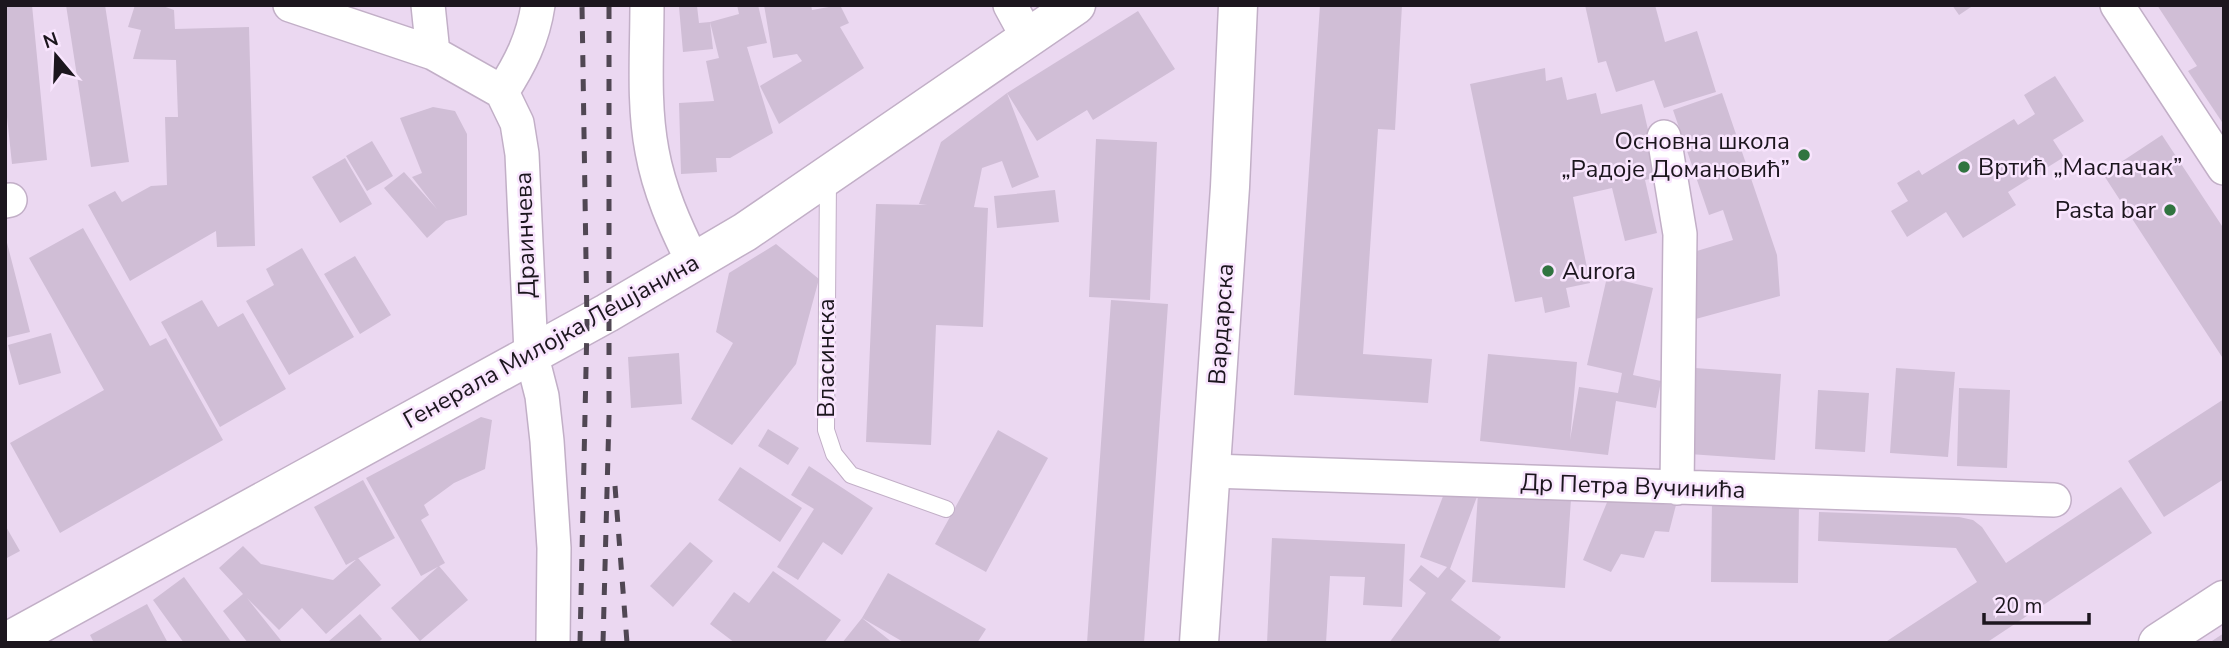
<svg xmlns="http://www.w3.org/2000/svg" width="2229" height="648" font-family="'Nunito Sans',sans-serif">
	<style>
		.building { fill: #d0bed6 }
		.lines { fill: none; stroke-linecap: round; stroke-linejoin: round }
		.lane-casing { stroke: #c2afc7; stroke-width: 18 }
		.street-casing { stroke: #c2afc7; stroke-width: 36 }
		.secondary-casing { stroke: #c2afc7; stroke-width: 41 }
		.lane { stroke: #fff; stroke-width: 16 }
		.street { stroke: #fff; stroke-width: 33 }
		.secondary { stroke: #fff; stroke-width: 38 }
		.rail { stroke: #504753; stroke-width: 5; stroke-dasharray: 12 12; stroke-linecap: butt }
		.poi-dot { fill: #307440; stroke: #f9e5fe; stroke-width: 2.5 }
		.labels { text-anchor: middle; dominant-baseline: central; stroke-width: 5; stroke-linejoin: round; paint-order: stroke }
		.poi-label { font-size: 24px; fill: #1c161e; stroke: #f9e5fe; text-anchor: end }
		.street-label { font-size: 24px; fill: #1c161e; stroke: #f9e5fe }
	</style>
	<rect width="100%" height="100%" fill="#ebd8f1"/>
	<!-- building -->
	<path class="building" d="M32,5L47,160L12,164L5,98V7Z
		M66,5H105L129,162L91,167Z
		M135,5H160L174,10L175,29L249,27L255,246L217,247L216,231L130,281L88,205L115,191L122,202L151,186L167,185L165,117H178L176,60L133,59L141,30L128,27Z
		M737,5H758L767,43L747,47L773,133L730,158H716L717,172L681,174L679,103L714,101L706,61L719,58L710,22L739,14Z
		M764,5H811L812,10L840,5L849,23L840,27L864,68L779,124L760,86L802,61L797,54L773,58Z
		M1320,5H1402L1395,130L1378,129L1363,354L1432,359L1428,403L1294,395Z
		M1585,5H1655L1665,42L1697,31L1716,92L1664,108L1654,80L1616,92L1606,61L1598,63Z
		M1952,5H1974L1959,15Z
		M2157,5H2224V125L2188,71L2197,66Z
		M697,6L699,23L710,22L713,49L683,52L679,7Z
		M1138,11L1175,69L1093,120L1087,110L1037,141L1007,93Z
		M1545,68L1546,81L1562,77L1567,100L1596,93L1601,114L1642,104L1659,177L1645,180L1657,233L1625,241L1612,188L1573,197L1590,283L1566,288L1570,307L1545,313L1542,297L1515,302L1470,84Z
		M2055,76L2084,121L2053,140L2064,157L2008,192L2016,205L1963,238L1946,212L1907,237L1891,211L1908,201L1897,183L1919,170L1922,175L2014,119L2018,125L2035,114L2024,95Z
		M1007,93L1039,177L1012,188L1002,161L982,168L974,207L988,208L983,327L936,325L931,445L866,442L876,204L927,205L919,204L941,142Z
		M1722,93L1777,255L1780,296L1692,320L1687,254L1733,240L1723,210L1709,215L1673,110Z
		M433,107L455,111L467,134V215L446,221L427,238L384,188L404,172L437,209L412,177L422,173L400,118Z
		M2162,135L2224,229V360L2103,174Z
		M1096,139L1157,142L1150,300L1089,297Z
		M372,141L393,176L367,191L346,156Z
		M345,158L372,204L340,223L312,177Z
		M1055,190L1059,222L997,228L994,196Z
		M83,228L150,346L166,338L223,440L60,533L10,443L104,390L29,258Z
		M5,235L30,332L5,338Z
		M776,244L819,279L796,364L732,445L691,419L733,343L716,332L729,273Z
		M302,248L354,337L289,375L246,301L274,285L266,269Z
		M355,256L391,315L360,334L324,274Z
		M1607,277L1653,288L1633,375L1661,381L1656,408L1616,401L1608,455L1480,441L1488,354L1577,362L1570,440L1579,387L1618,393L1622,373L1587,365Z
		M202,300L218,327L243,313L286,389L220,427L161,322Z
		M1111,300L1168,304L1144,643H1087Z
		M51,333L61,373L19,385L8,345Z
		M679,353L682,404L631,408L628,357Z
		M1695,368L1781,374L1775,460L1689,454Z
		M1896,368L1955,372L1948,457L1890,453Z
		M1959,388L2010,390L2007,468L1957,466Z
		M1818,390L1869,393L1865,452L1815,449Z
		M2224,399V479L2164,517L2128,461Z
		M481,417L492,420L485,469L454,483L424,505L429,515L421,520L445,563L421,576L366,478Z
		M768,429L799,448L788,465L758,446Z
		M998,430L1048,458L986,572L935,544Z
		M809,466L873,508L842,555L823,542L798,580L777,567L814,509L791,495Z
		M740,467L802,508L780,542L718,500Z
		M363,480L395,538L346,565L314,507Z
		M1448,483L1571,499L1565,588L1472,582L1478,494L1450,569L1466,581L1451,600L1501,637L1497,643H1389L1426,593L1409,580L1421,565L1438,578L1447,567L1420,557Z
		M2121,487L2152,533L1986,643H1884L1977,582L1956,548L1818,541L1819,512L1959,517L1973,520L1982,527L2006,563Z
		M1608,500L1676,505L1669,532L1655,531L1644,558L1621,554L1611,572L1583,560Z
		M1712,501L1799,502L1798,583L1711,582Z
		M5,525L20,551L5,559Z
		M1272,538L1405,544L1402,607L1363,605L1365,577L1330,576L1326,643H1267Z
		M690,542L713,561L673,607L650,586Z
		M243,546L261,564L333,580L358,558L381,585L326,634L302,608L279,630L247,598L283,643H248L223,611L243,594L219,568Z
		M439,566L468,600L420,641L391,608Z
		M773,571L841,620L824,643H735L710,624L734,592L749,603Z
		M888,573L986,629L977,643H905L862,618Z
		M184,577L232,643H184L153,600Z
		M147,604L168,643H94L90,635Z
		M360,614L382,639L377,643H331L329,641Z
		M862,618L893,643H842Z
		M2224,633V643H2209Z"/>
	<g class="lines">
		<defs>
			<path id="lane" d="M828,179L826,430L834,454L851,475L946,509"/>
			<path id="street" d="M290,5L433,53L502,92
				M428,5L433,53
				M647,5C647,53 643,104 652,151C659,190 675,226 693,262
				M1010,5L1028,38
				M2117,5L2224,168
				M502,92L517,123L522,154L531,353L542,396L547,441L554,548L553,643
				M502,92C520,64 533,39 538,5
				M1664,137L1680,234L1677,488
				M5,201L10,200
				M1211,471L2054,500"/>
			<path id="secondary" d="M5,643L607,313L745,232L1076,5
				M1199,643L1230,187L1238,5
				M2158,643L2224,600"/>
		</defs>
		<!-- lane casing -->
		<use href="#lane" class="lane-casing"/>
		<!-- street casing -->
		<use href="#street" class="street-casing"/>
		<!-- secondary casing -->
		<use href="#secondary" class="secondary-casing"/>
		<!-- lane -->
		<use href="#lane" class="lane"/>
		<!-- street -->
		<use href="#street" class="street"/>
		<!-- secondary -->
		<use href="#secondary" class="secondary"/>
		<!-- rail -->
		<path class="rail" d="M615,486L627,643
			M580,643L587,324L582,5
			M603,643L609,416V5"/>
	</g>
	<!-- markers -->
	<g class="poi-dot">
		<circle cx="1804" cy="155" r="7"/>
		<circle cx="1964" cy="167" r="7"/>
		<circle cx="2170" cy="210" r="7"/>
		<circle cx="1548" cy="271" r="7"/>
	</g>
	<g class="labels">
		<!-- poi labels -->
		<g class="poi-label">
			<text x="1790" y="141">Основна школа<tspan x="1790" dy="28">„Радоје Домановић”</tspan></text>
			<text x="1978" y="167" text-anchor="start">Вртић „Маслачак”</text>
			<text x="2156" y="210">Pasta bar</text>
			<text x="1562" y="271" text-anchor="start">Aurora</text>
		</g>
		<!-- street labels -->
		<g class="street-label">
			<text transform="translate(525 235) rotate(-92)">Драинчева</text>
			<text transform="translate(1221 324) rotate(-86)">Вардарска</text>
			<text transform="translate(551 341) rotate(-29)">Генерала Милојка Лешјанина</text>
			<text transform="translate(826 358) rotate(-90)">Власинска</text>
			<text transform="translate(1633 486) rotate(2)">Др Петра Вучинића</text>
		</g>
	</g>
	<!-- border -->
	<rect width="2229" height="648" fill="none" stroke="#1c161e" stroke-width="14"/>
	<!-- north arrow -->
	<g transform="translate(56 56) rotate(341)" stroke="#f9e5fe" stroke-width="5" paint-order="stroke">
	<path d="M0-5L12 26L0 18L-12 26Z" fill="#1c161e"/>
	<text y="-10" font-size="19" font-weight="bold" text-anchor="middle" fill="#1c161e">N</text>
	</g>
	<!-- scale -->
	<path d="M1984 613v10h105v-10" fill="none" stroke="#1c161e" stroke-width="3.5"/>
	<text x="1994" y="613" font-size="21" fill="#1c161e" stroke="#f9e5fe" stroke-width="5" paint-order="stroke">20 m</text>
</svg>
